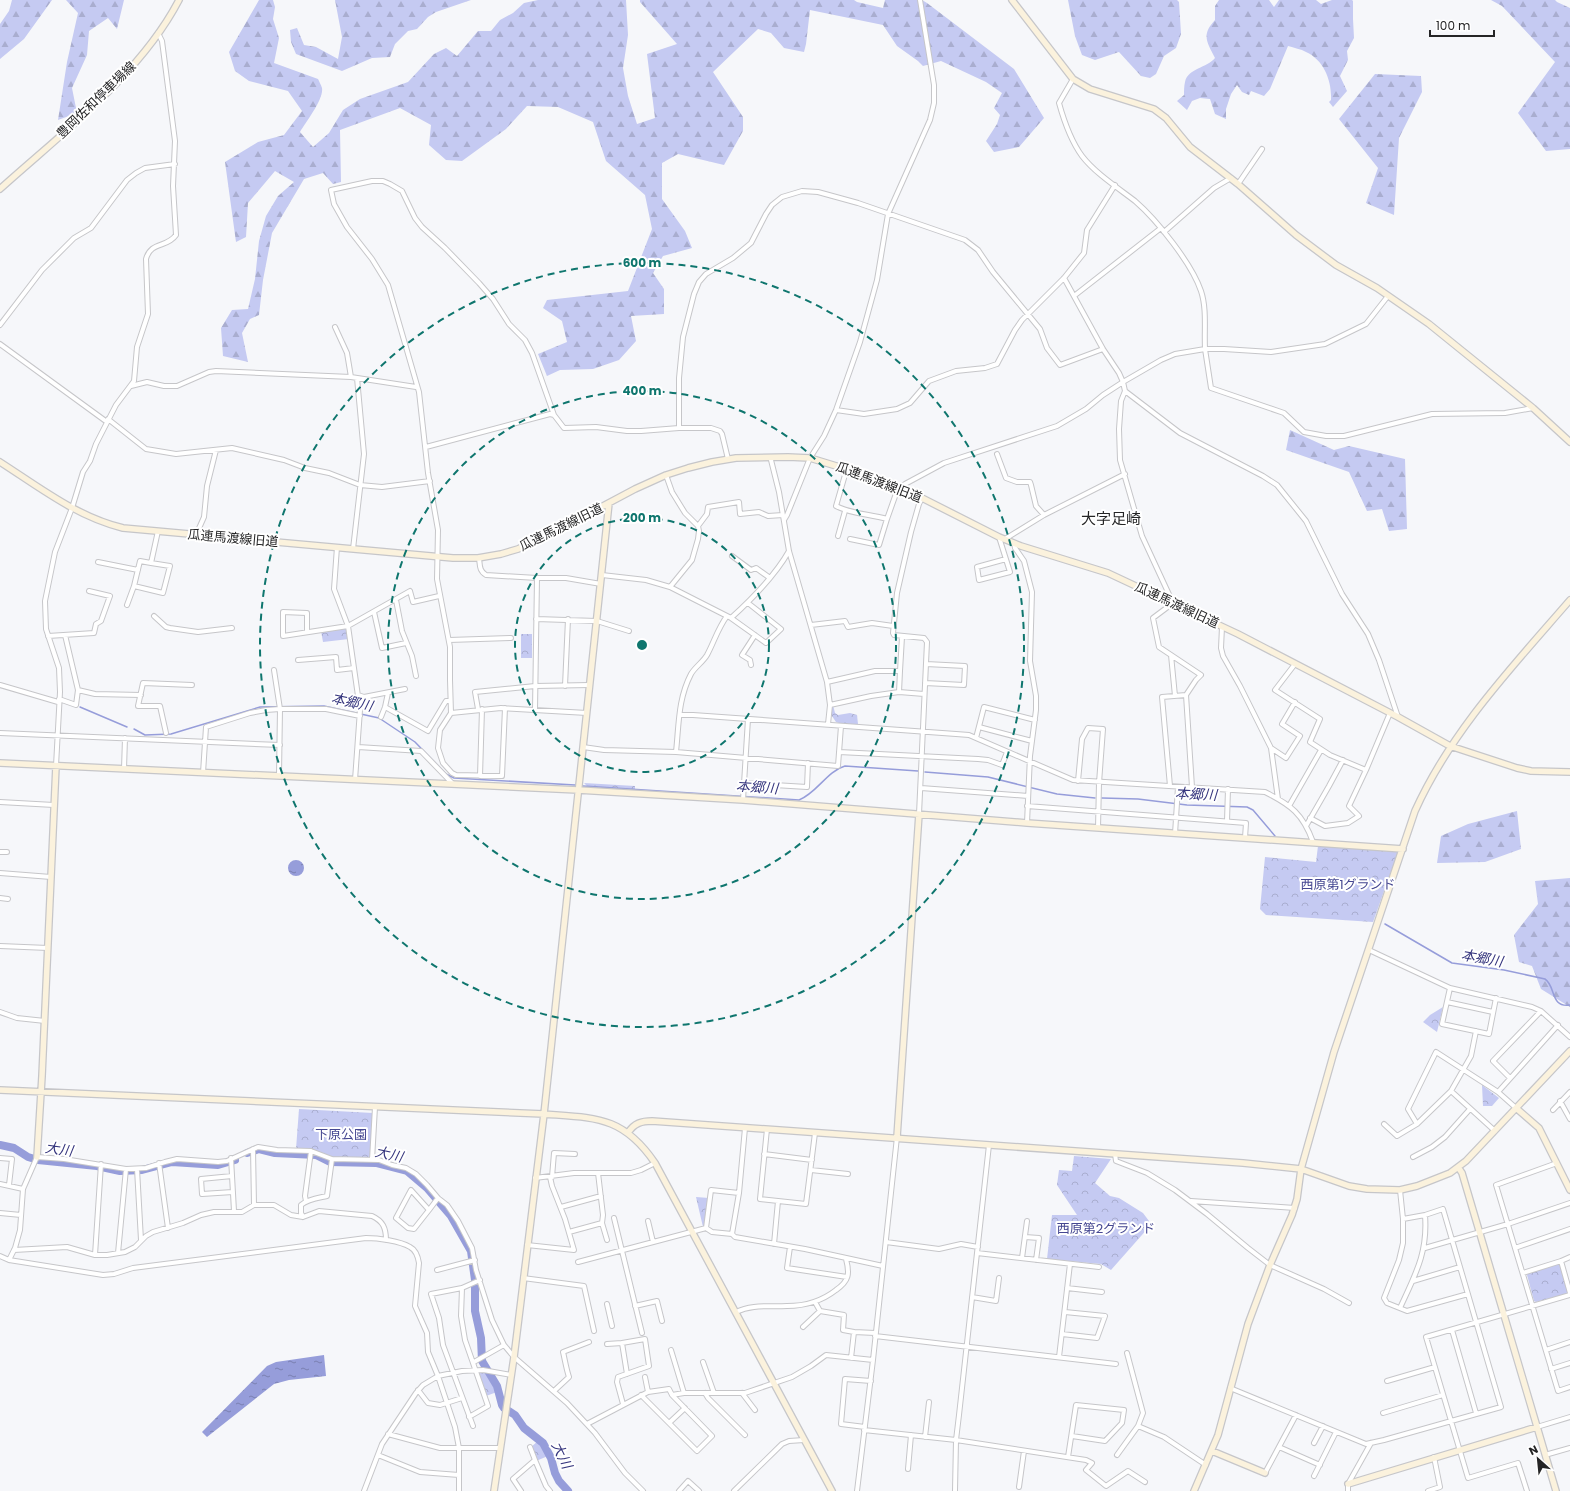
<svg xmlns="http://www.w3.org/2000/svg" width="1570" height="1491" font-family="Poppins,'Noto Sans JP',sans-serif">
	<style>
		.forest { fill: url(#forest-firs) }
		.park { fill: url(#park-crowns) }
		.water { fill: url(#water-ripples) }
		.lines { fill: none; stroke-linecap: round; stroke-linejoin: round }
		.stream { stroke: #969dda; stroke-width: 1.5 }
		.river { stroke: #969dda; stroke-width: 8 }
		.street-casing { stroke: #c6c6c9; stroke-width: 6 }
		.secondary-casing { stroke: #c6c6c9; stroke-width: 8 }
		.street { stroke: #fff; stroke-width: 4 }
		.secondary { stroke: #fbf2dd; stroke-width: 5.5 }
		.ring { fill: none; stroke: #0f766e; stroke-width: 2; stroke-dasharray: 7 5 }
		.labels { text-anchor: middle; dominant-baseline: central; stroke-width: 4; stroke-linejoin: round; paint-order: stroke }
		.street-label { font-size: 13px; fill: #252526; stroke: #fff }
		.park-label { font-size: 13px; fill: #454791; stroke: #fff }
		.water-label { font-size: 14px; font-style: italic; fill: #36367e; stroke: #fff }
		.quarter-label { font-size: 15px; fill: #252526; stroke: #fff }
		.centre { fill: #0f766e; stroke: #fff; stroke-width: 2 }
		.ring-label { font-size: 12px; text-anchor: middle; font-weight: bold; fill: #0f766e; stroke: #fff; stroke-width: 4; stroke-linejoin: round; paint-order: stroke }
	</style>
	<defs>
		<pattern id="forest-firs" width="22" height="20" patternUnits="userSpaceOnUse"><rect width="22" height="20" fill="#c5caf2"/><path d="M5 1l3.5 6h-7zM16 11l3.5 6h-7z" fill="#a9adcf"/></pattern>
		<pattern id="park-crowns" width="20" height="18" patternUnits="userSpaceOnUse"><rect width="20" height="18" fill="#c5caf2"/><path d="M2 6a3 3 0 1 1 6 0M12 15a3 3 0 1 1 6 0" fill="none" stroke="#a9adcf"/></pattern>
		<pattern id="water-ripples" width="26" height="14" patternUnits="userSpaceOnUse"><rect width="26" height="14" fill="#969dda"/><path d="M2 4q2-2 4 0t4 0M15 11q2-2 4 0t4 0" fill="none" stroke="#7a80b1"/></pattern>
	</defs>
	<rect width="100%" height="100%" fill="#f6f7fa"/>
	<!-- forest -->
	<path class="forest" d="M12,0H52L24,39L0,59V24L9,11Z
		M66,0H124L117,29L108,18L89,31L87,55L72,88L77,113L58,120L67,62L78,13Z
		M259,0H273L275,7L273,19L279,38L274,63L318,79C319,81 321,85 322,88C324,99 306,122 300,132L313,147L329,133L343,110L360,99L408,82L434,54L446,48L457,56L478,31H491L500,20L513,13L524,3L538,0H626L628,35L623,68L628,96L637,124L655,118L647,54L677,44L640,2V0H854L857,2L883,8L885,0H922L927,3L1014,69L1044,118L1019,147L994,152L986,141L997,124L1000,115L994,108L1002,93L986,82L941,61L923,66L918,61L897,46L883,25L810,10L806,44L804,52L784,48L771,33L758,29L713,72L743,117V131L724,165L678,154L662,163V199L685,231L692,248L663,256L653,273L664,289V314L631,316L636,341L619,360L593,369L560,370L547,376L538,354L567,342L562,321L543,308L547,300L628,291L652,229L645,195L606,161L593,122L558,107L527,106L506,129L462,161L446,160L429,145L431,125L400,108L340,130L341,182L333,184L323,173L304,179L272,233L263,280L259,315L250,319L242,333L248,362L223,356L221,328L232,310L248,309L255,279L259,241L266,216L278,196L294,182L275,171L248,203L246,237L236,242L225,162L258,142L284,135L302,111L288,91L249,81L235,71L229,52Z
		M335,0H471L436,12L428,17L417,29L408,31L395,44L390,57L372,58L342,71L296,54L291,42L290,30L297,28L304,45L316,47L338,59L342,37Z
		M1068,0H1177L1179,2L1181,34L1176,48L1164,56L1156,74L1150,78L1141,76L1119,52L1095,60L1082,55L1075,36Z
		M1219,0H1269L1274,7L1279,0H1316L1321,4L1332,0H1352L1353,1V19L1354,38L1347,51L1348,60L1340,76L1347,91L1333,107L1329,102L1331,100C1332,81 1324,60 1306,52C1301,49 1294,48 1288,46L1270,89L1264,96L1251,91L1249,95L1242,92L1237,85L1231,94L1226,109V119L1215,114L1210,99L1200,98L1192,101L1187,110L1177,101L1184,95C1184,91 1184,86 1185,82C1188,68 1207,68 1215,58C1207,42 1201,35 1215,20V6Z
		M1491,0H1555L1557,2L1570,8V149L1546,151L1518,113L1555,62L1502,6Z
		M1375,74L1421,76L1422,92L1399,138L1394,215L1366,203L1378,168L1339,119Z
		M1290,430L1334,450L1349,446L1405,459L1407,529L1389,531L1382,509L1367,511L1349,472L1286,450Z
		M1517,811L1521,849L1485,862L1437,863L1441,836L1468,824Z
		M1570,878V1007L1541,989L1532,966L1519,962L1514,935L1538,904L1535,881Z"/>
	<!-- park -->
	<path class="park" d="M347,627L349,639L323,642L321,631Z
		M521,634H532V658H521Z
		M833,705L835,713L838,715L850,713L857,715L858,724H842L836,722L830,713Z
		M584,783L635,786V789L633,791L589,788Z
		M1318,846L1398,852L1373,922L1266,915L1260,909L1265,857L1316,862Z
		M1443,1007L1437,1032L1423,1022L1430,1015Z
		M1482,1085L1499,1098L1492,1106H1483Z
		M299,1109L373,1113L370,1158H339L328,1156L313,1150L296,1149Z
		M1074,1156L1111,1159L1095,1183L1110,1196L1119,1198L1143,1213L1149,1221V1227L1111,1270L1101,1264L1047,1259L1052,1215H1077L1057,1185L1059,1170L1072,1171Z
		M696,1197L709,1198L706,1226L703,1227Z
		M1558,1264L1561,1266L1568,1291L1566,1294L1536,1302L1534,1301L1527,1275L1528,1273Z
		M481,1372L488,1373L497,1392L486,1396L479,1375Z
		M538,1441L548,1456L536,1461L531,1447Z"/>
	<!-- water -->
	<path class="water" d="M288 868a8 8 0 1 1 16 0a8 8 0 1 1-16 0Z
		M324,1355L326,1376L289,1380L274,1384L207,1437L202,1432L267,1366L276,1362Z"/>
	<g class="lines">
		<!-- stream -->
		<path class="stream" d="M80,707L127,727
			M134,729L145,735L171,734L260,707L324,706L379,718L415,742L446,774L454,778L575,785
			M925,772L988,777L1057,794L1095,798
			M583,786L799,800C817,793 827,771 845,766L918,771
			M1102,798L1138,799L1187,805L1247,807L1253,810L1275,836
			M1385,924L1452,963L1504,970L1545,979C1556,986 1550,1008 1570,1005"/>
		<!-- river -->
		<path class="river" d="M0,1145L14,1148L28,1157L38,1160L97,1166L120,1171L142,1170L172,1162L218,1165L235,1160
			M247,1153L259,1149L275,1153L316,1155L330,1162L376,1163L407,1171L427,1188L451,1216L471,1251L475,1280V1311L481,1338L482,1361L497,1386L502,1405L504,1408L515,1415L524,1428L543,1443L551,1458L555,1473L559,1481L568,1491"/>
		<defs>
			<path id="street" d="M1073,79L1059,103C1064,121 1071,141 1082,156C1095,173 1118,188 1135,201C1157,220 1192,264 1201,291C1207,309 1204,330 1205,349C1207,362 1209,375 1211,388L1284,413L1304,432L1326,436H1344L1432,414L1505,413L1533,408
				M1238,184L1262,149
				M1164,232L1214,188L1231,178
				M1064,278L1103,349L1119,373L1123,382L1125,391L1121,401L1119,429L1120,460L1142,536L1173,603L1153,618L1159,647L1201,675L1196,680L1186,695L1192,787
				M1074,296L1161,228
				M0,325L42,270L74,238L91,228L127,180L136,173L145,168L175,164
				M335,327L347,353L351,377
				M0,344L107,422
				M131,386L147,382L164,386H177L209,372L216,371L351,377L416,387
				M1125,391L1180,433L1263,476L1277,485L1306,521L1342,594L1368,634L1379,660L1398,717
				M836,410L864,414L897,409L910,403L929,381L956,371L985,368L997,364L1015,330L1022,320L1064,278L1084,253L1087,230L1115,185
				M108,419L146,449L176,454L232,448L284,460L305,468L329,473L360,485L382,487L430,481
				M679,428V378L683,337L694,294L699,282L706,274L733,258L751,243L766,214L772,205L782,197L802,191L818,192L858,203L965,240L978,250L993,272L1040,329L1047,348L1060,365L1103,349
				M426,447L550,414L554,415L564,428L596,427L627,431H641L679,428H711L720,431L722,434L728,459
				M997,454L1006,478L1017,482H1030L1031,485L1036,506L1044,515
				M772,457L771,460L779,492L789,551L827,682L830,705L828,724
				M847,468L836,506C851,514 870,514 887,519L898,488L905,484L944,463L1057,426L1086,409L1103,395L1123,382L1161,360L1175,354L1205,349H1224L1271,352L1325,344L1366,324L1388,296
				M666,475L672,492L685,513L698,526L699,531L698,539L692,560L670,587
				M784,520L787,515L810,458L824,436L836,410L860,342L877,280L888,214L930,120L934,103V85L920,0
				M698,526L707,514L708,507L739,502L740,514L759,512L768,516L783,515
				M196,535L204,517L207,486L216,450
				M838,536L845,511
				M999,537L1010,572L979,580L977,567L1006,559
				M850,539L879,545L887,519
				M1005,539L1044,515L1125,474
				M1014,543L1015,548L1024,561L1032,592L1030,661L1036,696V710L1030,756L1027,823
				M337,547L334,589L348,626L360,710L355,780
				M353,549L364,454L357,378
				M732,556L751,570L756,568L770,578
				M479,558C480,565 479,571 486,575L537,578
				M98,562L138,570
				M151,563L170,566L163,593L134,586L140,561L151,563L158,531
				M602,575L646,580L670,587L731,618L766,643L781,629L748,603
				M396,600L402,631L412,656L416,676
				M127,605L134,586
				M374,612L382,648L406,643
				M154,616L166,627L170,628L198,632L232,628
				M731,618C753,598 775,576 789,551
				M536,619L597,621L629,631
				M811,625L845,621L848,627L872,623L893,626
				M1222,627L1221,648L1223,656L1240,686L1271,748L1278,799
				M307,632V613L283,612V636L348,626L410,591L413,602L439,596
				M48,636L94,633L96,624L101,621L110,596L89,591
				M449,640L511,638
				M1171,655L1175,696
				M298,660L336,657L337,670L354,668
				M1295,664L1275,690L1320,719L1310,742L1330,755L1366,770L1390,713
				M751,665L750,660L742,655L755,635
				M274,670L280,709L279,775
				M827,682L875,671H900L902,637
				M925,683L964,685L965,666L926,664
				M0,685L58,702
				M565,686L568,619
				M78,690L95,694L141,695
				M899,692L900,671
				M358,695L364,697L405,689
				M59,699L76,705L78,690L65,635
				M830,705L871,696L899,692L924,694
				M385,707L428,731L446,701H450
				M505,708L502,776L456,775L452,773L443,763L438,748L440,730L451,713L450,680V647L437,579L438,530L428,473L419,392L388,285L372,259L347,227L334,204L331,190L372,181H383L390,184L402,191L415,218L422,227L445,248L479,283L493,299L509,324L525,340L532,353L554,415
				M478,709L475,692L535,686L590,685
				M535,710L537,578H566L601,584
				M451,713L501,708L587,713
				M680,715H693L956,734L969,735L1073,780L1265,792C1291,805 1303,814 1313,842
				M381,717L385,707L388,693
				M979,727L1032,741
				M0,733L280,745
				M166,733L160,706H138L143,683L192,685
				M976,738L984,707L1035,720
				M358,747L421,751L453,784
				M583,747L604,750L676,752L838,766L841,726
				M1271,748L1286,758L1300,736L1282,724L1295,702
				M676,752C679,724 678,699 691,674C695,667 703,662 707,655C714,642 718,628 727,616
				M839,752L978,759L988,760L1002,765L1007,752
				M56,766L60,692L59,668L46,629L45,601L55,552L72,508L83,472L90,461L96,444L116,405L134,381L137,347L148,314L146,259C151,241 167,248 176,235L173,186L175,141L162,41L158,33
				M124,769L125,738
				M203,773L206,727L250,713L266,710L280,709H326L360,716
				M480,776L482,709
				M1078,781L1082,739L1088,728L1103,729L1099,783L1098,828
				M744,783L807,787L808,763
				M1170,786L1162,697L1186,695
				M921,788L1028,796
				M743,800L748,719
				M0,802L54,805
				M1027,806L1246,823L1245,838
				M1289,806L1321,750
				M919,814L927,642L924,638L894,635L893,633L897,593L911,532L919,504L922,498
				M1310,818L1325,826L1348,823L1359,816L1349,806L1366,770
				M1227,821L1228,789
				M1306,826L1329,786L1343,760
				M1175,834L1178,787
				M0,852H7
				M0,873L51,877
				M0,898L8,899
				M0,946L48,948
				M1369,950L1450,988L1532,1007L1541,1011L1570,1037
				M1450,988L1442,1024L1489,1034L1496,998
				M1447,1002L1493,1012
				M0,1012L17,1018L45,1021
				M1510,1078L1493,1061L1541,1011
				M1451,1091L1495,1131
				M1498,1092L1558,1025
				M1560,1101L1570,1119
				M1553,1110L1570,1092
				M1384,1124L1397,1136L1417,1124L1451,1091L1471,1056L1476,1031
				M1417,1124L1408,1109L1436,1052L1498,1092L1516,1108
				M767,1129L760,1199L806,1204L815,1133
				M253,1149L254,1205
				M764,1154L812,1160
				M1115,1154L1116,1161L1147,1173L1175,1190L1207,1214L1248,1248L1270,1265L1324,1289L1349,1303
				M1413,1157L1432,1147L1445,1137L1470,1109
				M0,1158L12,1159L9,1185
				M231,1158L234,1211
				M372,1160L375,1107
				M159,1163L168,1228
				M1557,1163L1496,1185L1558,1391L1570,1387
				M137,1169L141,1240
				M811,1170L848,1174
				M232,1176L201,1179L202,1194L233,1192
				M552,1177L554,1153L575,1154
				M535,1178L574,1173H631L641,1170L655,1163
				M0,1184L23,1189
				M411,1190L429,1210L414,1229L408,1228L396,1218Z
				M1400,1190L1403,1219
				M306,1201L305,1196L311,1151
				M1191,1201L1295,1208
				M561,1207L601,1196
				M429,1210L438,1198
				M0,1213L21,1215
				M303,1217L301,1213V1205C308,1199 318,1198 327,1196L332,1159
				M614,1218L642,1333
				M648,1221L653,1242
				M602,1223L607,1240
				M706,1228L711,1190L739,1193L745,1128
				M569,1232L602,1223L603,1215L598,1173
				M732,1234L739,1193
				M1025,1237L1039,1238L1036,1260
				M886,1242L939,1249L961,1244L978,1247
				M774,1244L778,1201
				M527,1245L574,1250L565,1219L552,1186L550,1177
				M790,1247L787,1268L847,1277
				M1425,1248L1508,1224L1570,1203
				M1515,1248L1570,1229
				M14,1250L67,1247L95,1255H107L125,1252L135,1247L146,1236L153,1232L183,1223L201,1215L214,1212H242L254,1205H274L291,1215L303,1217L319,1211L372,1216C383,1221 386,1228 386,1240
				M118,1253L126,1169
				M977,1253L1099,1267
				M95,1255L101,1164
				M0,1256L9,1260L103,1275L114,1274L133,1268L366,1238C378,1238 400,1241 410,1247C416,1250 418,1257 419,1263L415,1306L427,1333L428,1352L438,1376L455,1427L459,1448H500
				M1022,1258L1027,1221
				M9,1260L15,1248L20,1230L23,1189L37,1157L64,1159L126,1169L146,1168L165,1162L177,1159L218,1162L227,1161L258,1147L277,1150L311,1151L332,1159L379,1160L392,1165L406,1168L416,1174L427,1185L438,1198L447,1205L458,1221L472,1248L476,1270L492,1320L504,1345L514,1357L567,1403L595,1433L625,1473L643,1491
				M1561,1261L1570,1293
				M578,1262L706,1228L712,1232L732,1234L735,1237L805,1249L883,1266
				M437,1270L475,1260
				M1523,1273L1561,1261L1570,1257
				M523,1278L584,1286L594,1331
				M1413,1281L1460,1267
				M462,1288L431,1294L439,1318L443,1345L473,1426
				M1067,1288L1102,1292
				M972,1297L996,1301L999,1278
				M815,1302L820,1311L844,1315L843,1330L854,1332L851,1358
				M607,1304L612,1326
				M635,1306L657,1301L662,1321
				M1400,1308C1415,1275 1428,1253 1425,1215
				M736,1312C752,1304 769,1307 787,1306C805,1306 822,1301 836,1290C849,1281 850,1274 846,1259
				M803,1327L820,1311
				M1452,1330L1476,1413
				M854,1332L875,1333
				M1062,1334L1097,1338L1105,1316L1065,1312
				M875,1336L1116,1364
				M607,1344L622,1343
				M671,1350L684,1393
				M1546,1350L1570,1342
				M1127,1353L1143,1413L1138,1426
				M1059,1357L1070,1264
				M474,1362L504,1345
				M703,1362L714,1393
				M1551,1369L1570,1363
				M645,1377L648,1392
				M1387,1381L1435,1367
				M1230,1388L1366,1444L1384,1440L1501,1407L1443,1209L1425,1215L1403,1219V1243L1399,1260L1384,1298L1387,1303L1407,1311L1468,1294
				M418,1390L428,1403L440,1405L462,1398
				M554,1391L569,1377C566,1368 565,1360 563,1352L589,1342
				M705,1393L708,1398L745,1435
				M742,1393L755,1410
				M641,1395L697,1451L712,1436L672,1395
				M623,1404L617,1382L618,1377L649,1366L645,1339L622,1343L627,1374
				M1383,1413L1443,1395
				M469,1417L488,1406L465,1340L461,1316L462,1288L480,1280
				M669,1423L685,1408
				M587,1424L648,1392L669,1389L672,1395L684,1393H745L792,1377L811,1366L826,1355L873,1360
				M865,1427L841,1424L845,1379L871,1381
				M1537,1427L1570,1417
				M864,1430L956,1440L1086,1460L1092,1463L1086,1470L1106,1486L1128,1471L1145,1482
				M388,1434L440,1448H459V1491
				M925,1437L929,1402
				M1314,1443L1323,1426
				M530,1447L535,1460
				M1279,1447L1320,1465
				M378,1455L420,1472L459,1475
				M1117,1455L1138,1426L1164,1437L1206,1465
				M1545,1455L1570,1448
				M1068,1457L1076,1405L1124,1410L1122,1423L1105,1441L1072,1436
				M908,1469L911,1435
				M1265,1473L1296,1415
				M1314,1476L1336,1432
				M1019,1487L1024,1451
				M364,1491L382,1444L416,1393L423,1385L438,1376L462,1371L483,1370L511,1375
				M521,1491L513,1479L535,1460L546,1486L550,1491
				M679,1491L688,1481L699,1491
				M734,1491L782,1444L789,1441L804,1440
				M857,1491L873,1360L897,1137
				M955,1491L956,1440L959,1415L989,1145
				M1348,1491V1484L1371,1443
				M1428,1491L1440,1487L1434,1457
				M1527,1491L1518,1463L1468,1478L1426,1337L1570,1295"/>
			<path id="secondary" d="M1012,0L1073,79L1090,89L1154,109L1166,118L1190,147L1238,184L1296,235L1336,265L1377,288L1429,324L1533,408L1570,442
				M0,189C62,133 140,75 179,0
				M0,462C39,487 77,517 123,528L453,558H478L501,554L518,549L588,514L635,489L666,475L688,468L712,462L736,458L788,457L810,458L869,476L922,498L999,537L1021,546L1108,573L1238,634L1398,717L1450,746L1517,768L1531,771L1570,772
				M0,763L578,790L743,800L1027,823L1403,849
				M0,1090L544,1114C596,1118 623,1116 655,1163L832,1491
				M1516,1108L1539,1128L1570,1190
				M628,1133C634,1123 642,1121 652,1121L1243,1163L1301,1169L1349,1186L1367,1189L1400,1190L1417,1186L1450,1173L1466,1161L1570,1051
				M897,1137L919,814
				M37,1157L42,1076L56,766
				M1458,1167L1462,1173L1556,1491
				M1212,1451L1265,1473
				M1348,1484L1537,1427
				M494,1491L514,1357L544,1114L609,503
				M1194,1491L1218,1435L1248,1324L1270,1265L1292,1215L1297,1199L1301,1169L1334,1052L1415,811C1451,731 1513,666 1570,600"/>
		</defs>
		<!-- street casing -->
		<use href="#street" class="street-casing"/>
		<!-- secondary casing -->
		<use href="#secondary" class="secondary-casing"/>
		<!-- street -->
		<use href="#street" class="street"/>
		<!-- secondary -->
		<use href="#secondary" class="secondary"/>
	</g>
	<!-- distance rings -->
	<g class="ring">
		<circle cx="642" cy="645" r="127"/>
		<circle cx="642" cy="645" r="254"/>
		<circle cx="642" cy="645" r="382"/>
	</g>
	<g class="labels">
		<!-- street labels -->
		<g class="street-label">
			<text transform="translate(96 100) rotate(-44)">豊岡佐和停車場線</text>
			<text transform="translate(879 482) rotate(21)">瓜連馬渡線旧道</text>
			<text transform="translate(561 527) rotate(-26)">瓜連馬渡線旧道</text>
			<text transform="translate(233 538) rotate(5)">瓜連馬渡線旧道</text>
			<text transform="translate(1177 605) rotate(25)">瓜連馬渡線旧道</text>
		</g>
		<!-- park labels -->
		<g class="park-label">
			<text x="1348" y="884">西原第1グランド</text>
			<text x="341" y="1134">下原公園</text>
			<text x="1106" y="1228">西原第2グランド</text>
		</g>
		<!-- water labels -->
		<g class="water-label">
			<text transform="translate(352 702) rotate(12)">本郷川</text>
			<text transform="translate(757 787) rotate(4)">本郷川</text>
			<text transform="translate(1196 794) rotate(3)">本郷川</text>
			<text transform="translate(1482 958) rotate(10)">本郷川</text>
			<text transform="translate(59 1149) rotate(8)">大川</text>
			<text transform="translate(389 1154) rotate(12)">大川</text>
			<text transform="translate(562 1455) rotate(64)">大川</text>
		</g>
		<!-- quarter labels -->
		<g class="quarter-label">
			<text x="1111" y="518">大字足崎</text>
		</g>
	</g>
	<circle cx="642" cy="645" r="6" class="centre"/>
	<g class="ring-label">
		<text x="642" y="267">600 m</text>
		<text x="642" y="395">400 m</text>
		<text x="642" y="522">200 m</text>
	</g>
	<!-- north arrow -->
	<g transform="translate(1538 1459) rotate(333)" stroke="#ffffff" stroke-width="3" paint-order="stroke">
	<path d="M0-3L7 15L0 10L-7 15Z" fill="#252526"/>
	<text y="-6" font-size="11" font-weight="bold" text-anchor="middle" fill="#252526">N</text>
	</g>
	<!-- scale -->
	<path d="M1430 30v6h64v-6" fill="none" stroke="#252526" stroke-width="2"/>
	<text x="1436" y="30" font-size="12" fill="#252526" stroke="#ffffff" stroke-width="3" paint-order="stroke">100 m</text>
</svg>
